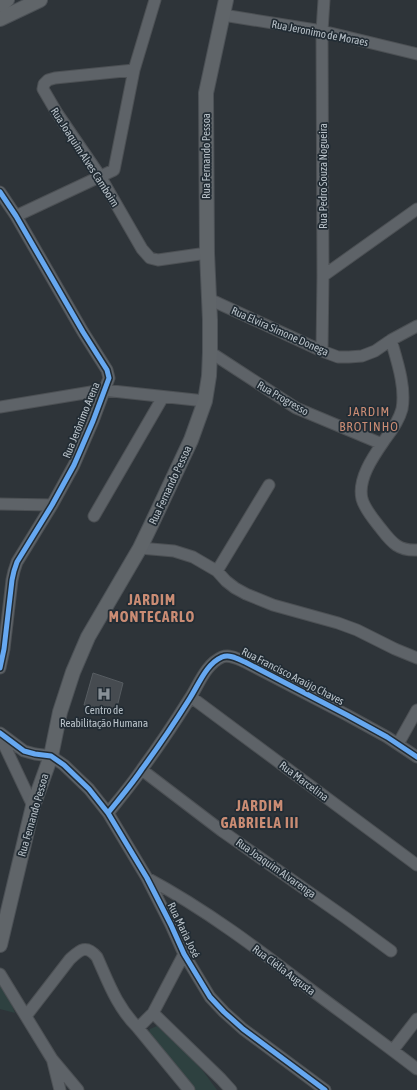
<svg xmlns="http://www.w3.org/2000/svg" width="417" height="1090" font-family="'Asap Condensed',sans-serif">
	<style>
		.green { fill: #2e4140 }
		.building { fill: #464b50; stroke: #565c61 }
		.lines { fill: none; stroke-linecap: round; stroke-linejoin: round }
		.minor-casing { stroke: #4c5054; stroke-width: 13 }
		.major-casing { stroke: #4c5156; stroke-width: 16 }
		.minor { stroke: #5e6368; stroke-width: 11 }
		.major { stroke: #606569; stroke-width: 14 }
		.cycleway-casing { stroke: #222c34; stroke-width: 8 }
		.cycleway { stroke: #66a8f1; stroke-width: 5 }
		.labels { text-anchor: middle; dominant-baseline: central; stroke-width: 3.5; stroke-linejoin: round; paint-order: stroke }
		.street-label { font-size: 11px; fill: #b9c2c9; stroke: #222c34 }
		.poi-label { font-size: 11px; fill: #b9c2c9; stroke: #222c34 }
		.quarter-label { font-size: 13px; letter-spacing: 1px; fill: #ca8c74; stroke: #222c34 }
		.district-label { font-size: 15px; font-weight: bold; letter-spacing: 1px; fill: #ca8c74; stroke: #222c34 }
	</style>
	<rect width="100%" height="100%" fill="#2e3439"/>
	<!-- green -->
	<path class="green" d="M0,983L8,995L15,1013L0,1009Z
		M157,1026L179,1046L203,1071L217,1090H192L148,1035L150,1029Z"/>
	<!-- building -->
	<path class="building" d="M93,673L123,683L116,711L84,705Z"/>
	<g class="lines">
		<defs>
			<path id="minor" d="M223,15L322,31L417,54
				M134,70L55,78L48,80L44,84L43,89L57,113L100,176L142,249L150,258L158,260L207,253
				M0,192L16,216L83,332L107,370L109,378L93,421L74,465L52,505L17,562L14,571L12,580L4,649L0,668
				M16,216L114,170L134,70L155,0
				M323,276L417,209
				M209,299L322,351L338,357H349L362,356L375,351L391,340L417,326
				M391,340C397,361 406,387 402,409C399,420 393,429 386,438C375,454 357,478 362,499C365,510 375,521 382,530C392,543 399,551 417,550
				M322,351L323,276L322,31L324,0
				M210,352L296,408L382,444
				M0,407L103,390L205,401
				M0,504L52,505
				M94,516L163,397
				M140,548L174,551L193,557L217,571L226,581L235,588L246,594L273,605L338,623L357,630L395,649L417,658
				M217,571L269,485
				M191,697L417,865
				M0,733L24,751L35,754L51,756L64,765L89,789L108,813L147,878L171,925L184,954L210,997L224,1012L243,1029L325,1090
				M0,736L33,806
				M398,744L417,710
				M142,770L222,831L346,918L391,951
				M108,813C120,798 132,784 142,769C159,746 175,722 190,698C199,684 206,664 222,657C230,654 238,659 245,662L347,715L387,737L417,757
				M147,878C205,909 258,949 310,989C346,1016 382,1042 417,1069
				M0,974L52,1059L78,1090
				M153,1013L221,1079L231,1090
				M26,1016L70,959C80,950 86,944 97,957C109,984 117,1007 138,1028L189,1090
				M138,1028L153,1013L184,954
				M393,1050L417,1019
				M53,1062L60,1090"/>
			<path id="major" d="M0,4L7,0
				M0,19L40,0
				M0,945L33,806L51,756L60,712L73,672L88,637L140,548L153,521L191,440L205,401L209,376L210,352V320L207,253L206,93L226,0"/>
		</defs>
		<!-- minor casing -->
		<use href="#minor" class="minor-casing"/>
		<!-- major casing -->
		<use href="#major" class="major-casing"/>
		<!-- minor -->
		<use href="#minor" class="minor"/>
		<!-- major -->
		<use href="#major" class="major"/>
		<defs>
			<path id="cycleway" d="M0,192L16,216L83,332L107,370L109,378L93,421L74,465L52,505L17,562L14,571L12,580L4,649L0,668
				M0,733L24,751L35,754L51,756L64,765L89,789L108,813L147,878L171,925L184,954L210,997L224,1012L243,1029L325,1090
				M108,813C120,798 132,784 142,769C159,746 175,722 190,698C199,684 206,664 222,657C230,654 238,659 245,662L347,715L387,737L417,757"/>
		</defs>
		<!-- cycleway casing -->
		<use href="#cycleway" class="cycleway-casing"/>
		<!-- cycleway -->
		<use href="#cycleway" class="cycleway"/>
	</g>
	<!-- icons -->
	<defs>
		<symbol id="hospital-bare" viewBox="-9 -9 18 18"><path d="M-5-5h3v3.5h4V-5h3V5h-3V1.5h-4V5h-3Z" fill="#889097" stroke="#222c34" stroke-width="2.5" paint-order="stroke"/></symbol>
	</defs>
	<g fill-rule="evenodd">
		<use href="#hospital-bare" x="94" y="684" width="20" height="20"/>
	</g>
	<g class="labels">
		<!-- street labels -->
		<g class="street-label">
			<text transform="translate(320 33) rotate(11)">Rua Jeronimo de Moraes</text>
			<text transform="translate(206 156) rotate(-90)">Rua Fernando Pessoa</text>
			<text transform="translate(85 157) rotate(57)">Rua Joaquim Alves Camboim</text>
			<text transform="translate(323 176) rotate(-90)">Rua Pedro Souza Nogueira</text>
			<text transform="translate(280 331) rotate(24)">Rua Elvira Simone Donega</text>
			<text transform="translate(283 398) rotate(30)">Rua Progresso</text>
			<text transform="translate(81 420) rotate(-68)">Rua Jerônimo Arena</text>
			<text transform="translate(170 485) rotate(-65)">Rua Fernando Pessoa</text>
			<text transform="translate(293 676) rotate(27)">Rua Francisco Araújo Chaves</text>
			<text transform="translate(304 781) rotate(37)">Rua Marcelina</text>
			<text transform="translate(33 815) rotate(-74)">Rua Fernando Pessoa</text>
			<text transform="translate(276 868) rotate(35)">Rua Joaquim Alvarenga</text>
			<text transform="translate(184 930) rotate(64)">Rua Maria José</text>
			<text transform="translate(284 970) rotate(37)">Rua Clélia Augusta</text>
		</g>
		<!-- poi labels -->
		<g class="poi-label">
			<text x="104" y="710">Centro de<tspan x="104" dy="13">Reabilitação Humana</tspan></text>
		</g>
		<!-- quarter labels -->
		<g class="quarter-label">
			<text x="369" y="411">JARDIM<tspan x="369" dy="15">BROTINHO</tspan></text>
		</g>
		<!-- district labels -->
		<g class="district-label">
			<text x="152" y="599">JARDIM<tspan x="152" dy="17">MONTECARLO</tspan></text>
			<text x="260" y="805">JARDIM<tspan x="260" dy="17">GABRIELA III</tspan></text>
		</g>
	</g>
</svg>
